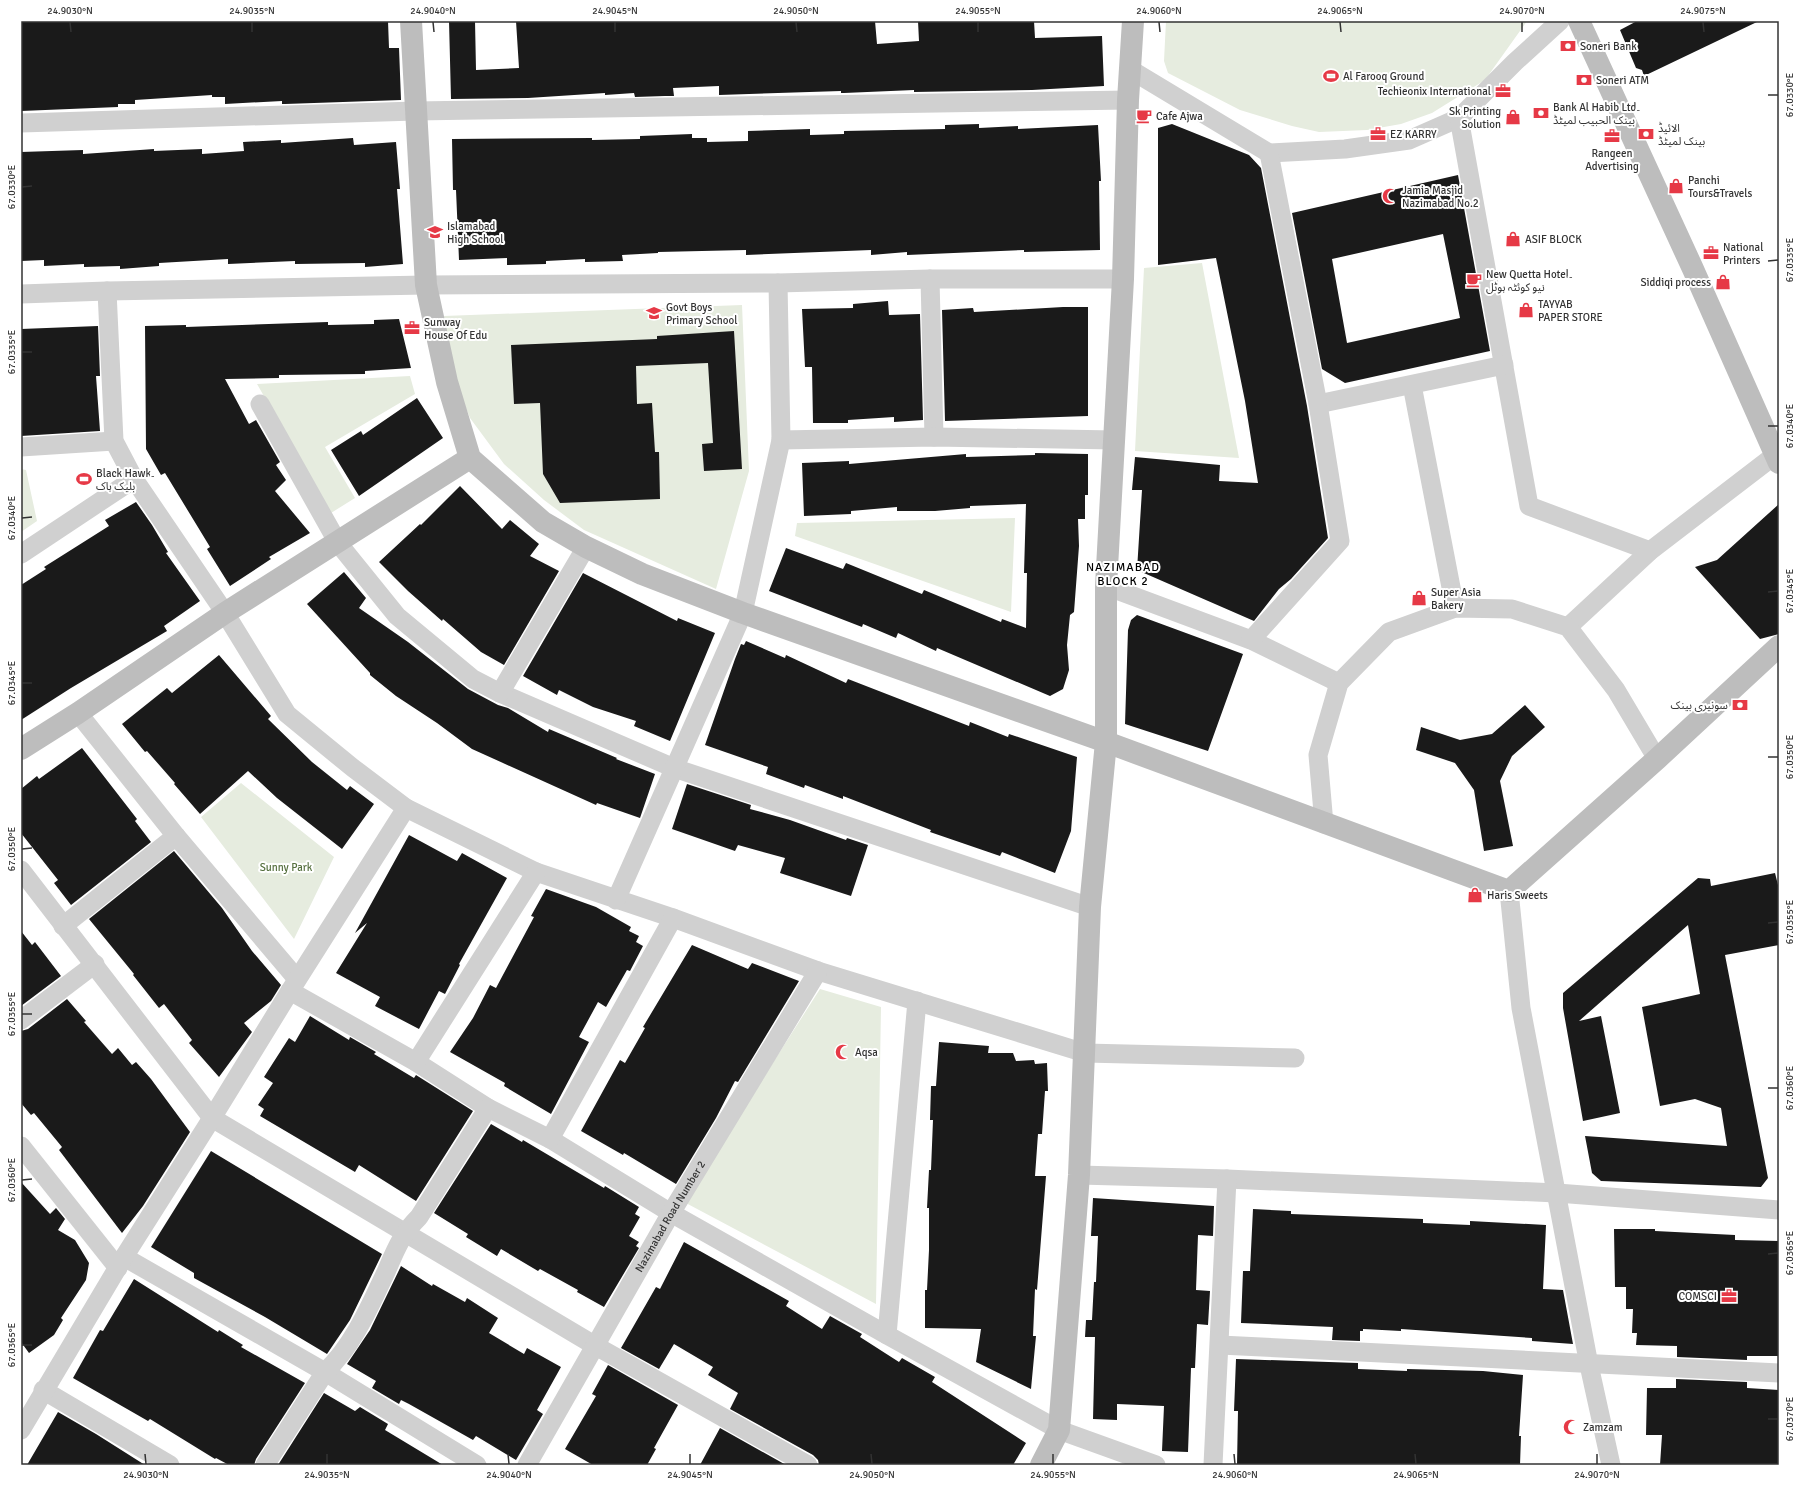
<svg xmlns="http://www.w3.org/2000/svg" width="1800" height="1486" font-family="Signika,'Noto Sans Arabic',sans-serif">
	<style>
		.green { fill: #e6ecdf }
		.building { fill: #1a1a1a; fill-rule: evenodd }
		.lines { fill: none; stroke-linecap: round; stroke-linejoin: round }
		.street { stroke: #d0d0d0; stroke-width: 19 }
		.secondary { stroke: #bdbdbd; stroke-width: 22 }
		.ticks { fill: none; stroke: #333; stroke-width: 1.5 }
		.labels { text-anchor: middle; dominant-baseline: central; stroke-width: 4; stroke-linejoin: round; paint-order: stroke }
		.poi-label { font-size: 11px; fill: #333; stroke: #fff; text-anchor: start }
		.park-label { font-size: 11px; fill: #56703f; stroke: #fff }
		.street-label { font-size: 11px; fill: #333; stroke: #fff }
		.neighbourhood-label { font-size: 12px; letter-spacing: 1px; fill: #000; stroke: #fff }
		.neatline { fill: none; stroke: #333; stroke-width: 1.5 }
		.ticks-label { font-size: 10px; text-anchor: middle; fill: #333 }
	</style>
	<rect width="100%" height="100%" fill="#fff"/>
	<!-- green -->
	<path class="green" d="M1166,21H1527L1485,80L1432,113L1401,124L1367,130L1319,132L1292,126L1240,110L1168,73L1164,61Z
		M1202,263L1239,458L1135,451L1144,268Z
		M742,305L749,471L716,589L584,530L544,500L504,464L470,418L451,371L444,316Z
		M410,376L415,394L325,447L355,498L331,513L257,384Z
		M21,469L26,470L37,521L21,532Z
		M1015,518L1011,612L795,536L797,523Z
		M241,783L334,857L294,939L201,817Z
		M820,989L881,1007L876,1304L684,1202Z"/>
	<!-- building -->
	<path class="building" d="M21,21H388L389,48H399L401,100L285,104H282V101L225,104V97H212V95L135,100V104H118V107L21,111Z
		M449,21H475L476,70L519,68L516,21H875L877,44L919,41L918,21H1034L1035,38L1102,36L1104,86L1032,90L914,92V90L844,93H841V91L719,95V86L673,88L674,96H665L635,97L634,93L605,95V93L528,98L451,99Z
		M1637,21H1759L1644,76L1642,70L1636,68L1620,30Z
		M979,124V128L1018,126V129L1098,125L1101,181H1099L1100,250L1024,252V250L907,255V252L871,255V250L746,255V250L658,252V253L622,255L623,261L585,262V259L546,261V264L507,265V258L459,260L456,190H453L452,139L592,138V140L640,139V136L692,134V138H707V142L748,141V131L810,129V135L844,134V131L945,129V125Z
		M1172,124L1249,155L1261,168L1307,406L1328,538L1291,579L1279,589L1254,621L1137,570L1142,490H1132L1135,457L1220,465L1219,481L1258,483L1245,401L1216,258L1158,265V128Z
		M353,138L354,145L396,142L400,189H397L403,264L365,267V263L295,264V261L228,264V259L159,263V266L120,269V266L84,267V264L44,266V260L21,261V152L83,150V154L154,149V151L202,149V154L244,151L243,142L281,140V143Z
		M1458,175L1490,351L1345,383L1322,369L1292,213ZM1443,234L1460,318L1347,343L1332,259Z
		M888,301L889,315L920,314L923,420L894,422V417L848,420V423H813L812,367H805L802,309L853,308V304Z
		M1063,307H1088V416L945,421L942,310L973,308L974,312Z
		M399,319L411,368L365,371V374L279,375V378L225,379L249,424L256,420L280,462L276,465L286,480L275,491L310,533L269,557L271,559L230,586L207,549L210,547L165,473L161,475L146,449L145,326L186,325V327L328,322V325L374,324V320Z
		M98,326L100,376H96L100,431L21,436V329Z
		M734,331L742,469L704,471L702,444L713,443L708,363L636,366L637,404L652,403L655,452H659L660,499L560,503L543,474L540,403L514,404L511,345L657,339V336Z
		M417,398L443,438L359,496L331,450L361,431L363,435Z
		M1035,453L1088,454V495H1085V519H1078L1079,546L1074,612L1070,615L1067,645L1069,670L1063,689L1050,696L937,648L936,651L898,633L896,638L863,624L862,627L769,591L786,548L843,569L846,563L922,594L924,590L1001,622L1002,619L1026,628L1027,573H1024L1026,504L970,506V508L935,511H897V507L851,511V514L804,516L802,463L849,461V464L966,454V457L1035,455Z
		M460,486L502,529L510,520L539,544L530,556L559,571L504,665L481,652L443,619L442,621L408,591L379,562L420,524L421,525Z
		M136,502L152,525L168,552L166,553L200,601L164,626L167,631L71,688L21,720V585L46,569L44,567L109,526L105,520Z
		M1779,504V634L1760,639L1695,567L1717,560Z
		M344,572L366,598L359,608L408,642L468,689L498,705L508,708L548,732L549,729L617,758L616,759L655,774L640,818L597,803L596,805L472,749L437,723L396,696L370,675V673L307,604Z
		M583,573L677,621L678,618L715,633L670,741L634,726L636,721L593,707L559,690L557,695L523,676Z
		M1137,615L1243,654L1208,751L1125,724L1128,630L1131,620Z
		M746,641L785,658L786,655L846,683L848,679L969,726L970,722L1008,737L1009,734L1077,757L1071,831L1055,873L1002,852L1000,856L930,832L931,830L843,796V799L805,785L804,788L766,774L768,767L705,745L735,659L741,644L744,645Z
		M219,655L271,716L268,719L312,762L347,790L350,786L374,804L342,849L277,798L248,771L200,814L174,784L175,783L147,751L145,752L122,724L167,688L172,693Z
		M1525,705L1545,727L1512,756L1500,781L1513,846L1484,851L1474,790L1455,763L1416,750L1421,727L1460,740L1492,734Z
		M82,748L137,819L135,821L151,842L71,905L54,883L58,880L21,833V789L37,776L39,779Z
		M687,784L751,805L750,809L790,820L846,840L847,838L868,845L851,896L780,873L785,858L738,845L735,851L672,829Z
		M409,835L457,861L462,853L507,878L459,964L460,965L445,994L439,991L419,1029L375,1006L380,997L336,973L367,923L355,933Z
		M174,851L222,908L252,951L281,985L271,1001L244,1023L252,1032L219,1077L189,1043L192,1040L164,1004L159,1008L133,975L134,974L89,919Z
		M1775,873L1779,889V945L1725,955L1768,1178L1761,1187L1601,1181L1592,1173L1585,1136L1727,1146L1721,1108L1695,1099L1660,1106L1642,1007L1700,994L1688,925L1579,1021L1601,1016L1620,1113L1583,1121L1563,1008V993L1698,878L1710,879L1711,886Z
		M546,889L596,907L631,927L629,931L639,936L636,942L643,946L630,971L627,970L606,1007L598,1002L579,1037L589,1042L551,1114L504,1086L505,1083L450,1052L473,1018L490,985L496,988L534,917L531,916Z
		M21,931L32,945L35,942L61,976L21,1006Z
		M692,945L748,969L752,963L799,981L738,1082L735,1081L716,1118L676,1184L624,1153L623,1155L581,1131L620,1060L625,1063L645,1028L643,1027Z
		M67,999L86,1021L84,1022L112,1054L118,1048L132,1065L136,1062L151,1079L190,1132L143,1206L122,1233L59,1150L62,1147L34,1113L31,1115L21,1103V1031L28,1029Z
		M310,1016L349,1040L350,1037L376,1052L374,1054L414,1078L416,1075L473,1111L416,1201L359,1165L355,1172L260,1116L264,1109L258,1105L273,1083L264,1077L289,1038L295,1042Z
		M939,1042L989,1046L988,1053H1013L1016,1061L1034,1060L1035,1064L1047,1063L1048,1091H1045L1042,1134H1038L1035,1176H1046L1037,1290L1035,1289L1033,1336H1036L1031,1389L976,1362L981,1329L925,1328V1290H927L929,1250V1208H927L929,1170H931L933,1120H930L931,1086H936Z
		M491,1124L522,1142L523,1140L604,1188L605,1186L639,1207L635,1214L640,1217L629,1236L639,1242L636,1246L639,1248L604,1307L577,1292L578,1290L540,1269L538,1271L501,1249L497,1256L466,1237L468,1234L434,1213Z
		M211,1151L382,1254L350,1320L327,1354L265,1317L194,1278V1273L151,1247Z
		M21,1182L50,1214L56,1208L65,1219L58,1230L75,1240L89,1263L86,1280L61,1318L63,1320L54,1335L29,1353L21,1342Z
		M1093,1198L1214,1206L1213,1236L1198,1235L1196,1290L1210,1291L1208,1325L1197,1324L1195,1368H1191L1188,1452L1162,1451L1164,1406L1117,1404V1420L1093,1419L1095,1337H1085L1086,1320H1092L1094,1282H1096L1098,1236H1091Z
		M1253,1209L1291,1211V1214L1423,1219V1223L1470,1225V1221L1546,1225L1543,1289L1563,1290L1573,1344L1532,1341V1338L1401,1329V1331L1363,1329V1331H1360V1341L1332,1340L1333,1327L1241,1323L1243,1271H1250Z
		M1614,1229H1655V1231L1735,1235V1240L1779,1241V1356H1747V1360L1677,1357V1346L1636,1345L1637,1333H1632L1633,1309H1626V1287H1615Z
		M684,1242L789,1301L786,1306L822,1329L830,1316L862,1334L860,1337L899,1362L902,1358L935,1377L932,1382L1026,1443L1013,1465H819L818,1460L813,1455L730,1409L738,1393L708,1375L713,1367L674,1344L659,1369L621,1348L656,1287L660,1289Z
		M401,1266L432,1286L433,1284L465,1302L467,1298L498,1318L489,1333L524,1354L527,1348L561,1367L537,1410L543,1414L516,1460L476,1436L473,1440L409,1404L401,1400L399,1404L372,1388L376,1381L347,1364L370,1330Z
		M134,1279L218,1332L219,1330L243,1345L241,1347L305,1383L256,1459L254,1465H229L216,1458L215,1459L150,1419L148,1421L73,1378L100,1330L103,1331Z
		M1236,1359L1358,1363V1369L1407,1371V1369L1483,1371L1523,1375L1519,1436H1521L1520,1465H1237L1238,1411H1234Z
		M608,1365L678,1405L654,1448L656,1449L647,1465H593L565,1449L596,1396L592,1394Z
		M1676,1379L1747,1382V1388L1779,1390V1465H1660L1662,1435H1646L1647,1388H1676Z
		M324,1393L355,1411L360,1407L388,1424L385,1430L443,1465H278Z
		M58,1412L96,1434L145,1465H27Z
		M720,1428L786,1465H700Z"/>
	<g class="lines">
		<!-- street -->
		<g class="street">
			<path d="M1131,70L1269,153L1345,149L1409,140L1459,118L1515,62L1560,21"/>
			<path d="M1459,118L1529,506L1650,551"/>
			<path d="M21,123L415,111L1128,100"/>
			<path d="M930,279L934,437"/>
			<path d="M107,291L114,441L134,479L225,613L287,714L353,768L406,808L536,872L673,918L818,971L1085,1053L1295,1058"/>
			<path d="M21,294L107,291L426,285L778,283L930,279H1123"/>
			<path d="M1412,385L1455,608"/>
			<path d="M260,404L338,543L397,616L473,679L500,693L674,768L1090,907"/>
			<path d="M1318,404L1504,365"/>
			<path d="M781,440L934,437L1115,440"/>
			<path d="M21,447L114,441"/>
			<path d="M21,554L134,479"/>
			<path d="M1106,586L1251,640L1339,683"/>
			<path d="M1568,627L1650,551L1775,455"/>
			<path d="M1251,640L1340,541L1318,404L1269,153"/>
			<path d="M500,693L586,547"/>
			<path d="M78,713L176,836L297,979"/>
			<path d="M1324,824L1318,755L1339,683L1389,632L1455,608L1512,609L1568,627L1616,690L1657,759"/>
			<path d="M21,870L212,1118L594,1345L808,1465"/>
			<path d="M1509,891L1521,1008L1589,1365L1611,1465"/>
			<path d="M616,900L743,613L781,440L778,283"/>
			<path d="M63,926L176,836"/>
			<path d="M290,991L416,1062L488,1108L550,1139L671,1213L887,1335L1059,1430L1156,1465"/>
			<path d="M21,1020L95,964"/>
			<path d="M416,1062L536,872"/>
			<path d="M550,1139L673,918"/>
			<path d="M21,1146L118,1268"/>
			<path d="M1079,1175L1227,1179L1557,1193L1779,1210"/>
			<path d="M124,1257L325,1372L477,1465"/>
			<path d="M887,1335L917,1001"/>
			<path d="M1220,1345L1779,1373"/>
			<path d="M43,1390L170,1465"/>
			<path d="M21,1430L124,1257L212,1118L290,991L406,808"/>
			<path d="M265,1465L325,1372C353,1346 370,1306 386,1272C396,1249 401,1235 419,1217L488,1108"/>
			<path id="s1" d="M527,1465L671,1213L818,971"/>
			<path d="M1213,1465L1227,1179"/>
		</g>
		<!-- secondary -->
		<path class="secondary" d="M411,21L426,285L447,382L470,458L543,522L586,547L642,574L743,613L1106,742L1509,891L1657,759L1779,646
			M1579,21L1693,269L1779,463
			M21,749L78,713L225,613L470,458
			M1041,1465L1059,1430L1079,1175L1090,907L1106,742V586L1123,279L1128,100L1133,21"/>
	</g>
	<!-- ticks -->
	<path class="ticks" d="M70,22L71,32M252,22V32M433,22L434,32M615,22V32M796,22L797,32M978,22V32M1159,22L1160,32M1340,22L1341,32M1522,22V32M1703,22L1704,32M1768,95H1778M22,187L32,186M1768,261L1778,260M22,352H32M1768,426H1778M22,518L32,517M1768,592L1778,591M22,683H32M1768,757H1778M22,849L32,848M1768,923L1778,922M22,1014H32M1768,1088H1778M22,1180L32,1179M1768,1254L1778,1253M22,1345H32M1768,1419H1778M145,1454L146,1464M327,1454V1464M508,1454L509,1464M690,1454V1464M871,1454L872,1464M1053,1454V1464M1234,1454L1235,1464M1415,1454L1416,1464M1597,1454V1464"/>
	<!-- icons -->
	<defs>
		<symbol id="bank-bare" viewBox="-9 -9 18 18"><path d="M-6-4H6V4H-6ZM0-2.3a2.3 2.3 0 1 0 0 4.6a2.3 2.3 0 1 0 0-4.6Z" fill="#e63946" stroke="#fff" stroke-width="2.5" paint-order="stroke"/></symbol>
		<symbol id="stadium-bare" viewBox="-9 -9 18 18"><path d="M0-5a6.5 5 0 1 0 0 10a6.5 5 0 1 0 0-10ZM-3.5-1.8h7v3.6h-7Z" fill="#e63946" stroke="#fff" stroke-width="2.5" paint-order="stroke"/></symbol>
		<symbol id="office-bare" viewBox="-9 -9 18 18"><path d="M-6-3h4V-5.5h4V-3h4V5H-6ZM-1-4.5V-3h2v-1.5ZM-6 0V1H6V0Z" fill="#e63946" stroke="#fff" stroke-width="2.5" paint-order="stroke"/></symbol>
		<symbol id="cafe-bare" viewBox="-9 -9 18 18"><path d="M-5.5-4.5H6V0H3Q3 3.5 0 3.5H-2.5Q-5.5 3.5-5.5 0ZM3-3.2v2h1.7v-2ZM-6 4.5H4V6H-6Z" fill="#e63946" stroke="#fff" stroke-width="2.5" paint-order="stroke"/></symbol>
		<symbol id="shop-bare" viewBox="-9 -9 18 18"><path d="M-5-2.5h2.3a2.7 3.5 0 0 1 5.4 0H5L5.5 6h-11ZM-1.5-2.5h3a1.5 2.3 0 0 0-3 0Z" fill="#e63946" stroke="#fff" stroke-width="2.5" paint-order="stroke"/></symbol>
		<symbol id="mosque-bare" viewBox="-9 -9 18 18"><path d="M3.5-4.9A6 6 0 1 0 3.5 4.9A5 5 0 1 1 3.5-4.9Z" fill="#e63946" stroke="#fff" stroke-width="2.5" paint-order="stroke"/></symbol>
		<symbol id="school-bare" viewBox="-9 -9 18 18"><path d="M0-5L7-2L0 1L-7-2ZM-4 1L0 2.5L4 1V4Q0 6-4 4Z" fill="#e63946" stroke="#fff" stroke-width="2.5" paint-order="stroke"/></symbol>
	</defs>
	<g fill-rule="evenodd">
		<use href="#bank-bare" x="1557" y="35" width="22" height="22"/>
		<use href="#stadium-bare" x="1320" y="65" width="22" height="22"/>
		<use href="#bank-bare" x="1573" y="69" width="22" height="22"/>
		<use href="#office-bare" x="1492" y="80" width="22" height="22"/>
		<use href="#bank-bare" x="1530" y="102" width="22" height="22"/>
		<use href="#cafe-bare" x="1133" y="105" width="22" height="22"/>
		<use href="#shop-bare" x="1502" y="106" width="22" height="22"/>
		<use href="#office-bare" x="1367" y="123" width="22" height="22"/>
		<use href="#bank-bare" x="1635" y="123" width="22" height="22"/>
		<use href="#office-bare" x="1601" y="125" width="22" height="22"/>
		<use href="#shop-bare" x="1665" y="175" width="22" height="22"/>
		<use href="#mosque-bare" x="1379" y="185" width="22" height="22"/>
		<use href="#school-bare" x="424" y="221" width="22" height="22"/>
		<use href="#shop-bare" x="1502" y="228" width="22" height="22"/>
		<use href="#office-bare" x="1700" y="242" width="22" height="22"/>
		<use href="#cafe-bare" x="1463" y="269" width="22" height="22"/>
		<use href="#shop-bare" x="1712" y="271" width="22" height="22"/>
		<use href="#shop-bare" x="1515" y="299" width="22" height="22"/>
		<use href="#school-bare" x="643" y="302" width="22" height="22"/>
		<use href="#office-bare" x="401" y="317" width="22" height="22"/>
		<use href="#stadium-bare" x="73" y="468" width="22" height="22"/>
		<use href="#shop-bare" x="1408" y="587" width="22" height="22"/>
		<use href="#bank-bare" x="1729" y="694" width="22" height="22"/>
		<use href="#shop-bare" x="1464" y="884" width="22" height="22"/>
		<use href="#mosque-bare" x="832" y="1041" width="22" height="22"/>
		<use href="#office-bare" x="1718" y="1285" width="22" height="22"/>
		<use href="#mosque-bare" x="1560" y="1416" width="22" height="22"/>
	</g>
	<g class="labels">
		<!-- poi labels -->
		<g class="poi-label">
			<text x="1580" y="46">Soneri Bank</text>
			<text x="1343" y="76">Al Farooq Ground</text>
			<text x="1596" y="80">Soneri ATM</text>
			<text x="1491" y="91" text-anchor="end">Techieonix International</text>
			<text x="1553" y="107">Bank Al Habib Ltd۔<tspan x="1553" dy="13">بینک الحبیب لمیٹڈ</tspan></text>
			<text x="1501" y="111" text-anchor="end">Sk Printing<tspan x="1501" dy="13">Solution</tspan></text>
			<text x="1156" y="116">Cafe Ajwa</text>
			<text x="1658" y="128">الائیڈ<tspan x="1658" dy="13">بینک لمیٹڈ</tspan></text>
			<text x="1390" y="134">EZ KARRY</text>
			<text x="1612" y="153" text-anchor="middle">Rangeen<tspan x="1612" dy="13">Advertising</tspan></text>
			<text x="1688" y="180">Panchi<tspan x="1688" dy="13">Tours&amp;Travels</tspan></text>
			<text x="1402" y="190">Jamia Masjid<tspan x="1402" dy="13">Nazimabad No.2</tspan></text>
			<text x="447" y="226">Islamabad<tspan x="447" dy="13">High School</tspan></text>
			<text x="1525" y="239">ASIF BLOCK</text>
			<text x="1723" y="247">National<tspan x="1723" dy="13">Printers</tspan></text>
			<text x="1486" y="274">New Quetta Hotel۔<tspan x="1486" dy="13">نیو کوئٹہ ہوٹل</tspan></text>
			<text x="1711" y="282" text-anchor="end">Siddiqi process</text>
			<text x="1538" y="304">TAYYAB<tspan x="1538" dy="13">PAPER STORE</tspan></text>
			<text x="666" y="307">Govt Boys<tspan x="666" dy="13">Primary School</tspan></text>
			<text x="424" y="322">Sunway<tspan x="424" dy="13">House Of Edu</tspan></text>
			<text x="96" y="473">Black Hawk۔<tspan x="96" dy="13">بلیک ہاک</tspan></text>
			<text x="1431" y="592">Super Asia<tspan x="1431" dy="13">Bakery</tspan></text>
			<text x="1728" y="705" text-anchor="end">سونیری بینک</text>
			<text x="1487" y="895">Haris Sweets</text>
			<text x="855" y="1052">Aqsa</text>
			<text x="1717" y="1296" text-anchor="end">COMSCI</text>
			<text x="1583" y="1427">Zamzam</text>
		</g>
		<!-- park labels -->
		<g class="park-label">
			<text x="286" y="867">Sunny Park</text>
		</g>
		<!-- street labels -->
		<g class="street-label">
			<text stroke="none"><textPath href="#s1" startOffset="287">Nazimabad Road Number 2</textPath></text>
		</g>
		<!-- neighbourhood labels -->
		<g class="neighbourhood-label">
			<text x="1123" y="567">NAZIMABAD<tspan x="1123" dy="14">BLOCK 2</tspan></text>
		</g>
	</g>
	<!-- border -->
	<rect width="1800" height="1486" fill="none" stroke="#ffffff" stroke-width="44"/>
	<rect x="22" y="22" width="1756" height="1442" class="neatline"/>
	<g class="ticks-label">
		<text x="70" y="14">24.9030°N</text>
		<text x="252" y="14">24.9035°N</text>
		<text x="433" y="14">24.9040°N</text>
		<text x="615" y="14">24.9045°N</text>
		<text x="796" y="14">24.9050°N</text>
		<text x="978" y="14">24.9055°N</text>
		<text x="1159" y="14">24.9060°N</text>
		<text x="1340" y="14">24.9065°N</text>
		<text x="1522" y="14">24.9070°N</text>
		<text x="1703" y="14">24.9075°N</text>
		<text transform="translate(1789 95) rotate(-90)" y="4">67.0330°E</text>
		<text transform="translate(11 187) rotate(-90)" y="4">67.0330°E</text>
		<text transform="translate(1789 260) rotate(-90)" y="4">67.0335°E</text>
		<text transform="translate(11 352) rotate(-90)" y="4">67.0335°E</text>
		<text transform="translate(1789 426) rotate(-90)" y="4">67.0340°E</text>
		<text transform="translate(11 518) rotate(-90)" y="4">67.0340°E</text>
		<text transform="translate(1789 591) rotate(-90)" y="4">67.0345°E</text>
		<text transform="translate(11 683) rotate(-90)" y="4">67.0345°E</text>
		<text transform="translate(1789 757) rotate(-90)" y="4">67.0350°E</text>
		<text transform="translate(11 849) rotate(-90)" y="4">67.0350°E</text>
		<text transform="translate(1789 922) rotate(-90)" y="4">67.0355°E</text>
		<text transform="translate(11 1014) rotate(-90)" y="4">67.0355°E</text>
		<text transform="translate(1789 1088) rotate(-90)" y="4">67.0360°E</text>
		<text transform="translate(11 1180) rotate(-90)" y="4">67.0360°E</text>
		<text transform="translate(1789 1253) rotate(-90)" y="4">67.0365°E</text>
		<text transform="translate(11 1345) rotate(-90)" y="4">67.0365°E</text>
		<text transform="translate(1789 1419) rotate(-90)" y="4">67.0370°E</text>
		<text x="146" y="1478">24.9030°N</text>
		<text x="327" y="1478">24.9035°N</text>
		<text x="509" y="1478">24.9040°N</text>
		<text x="690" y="1478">24.9045°N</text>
		<text x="872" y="1478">24.9050°N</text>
		<text x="1053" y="1478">24.9055°N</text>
		<text x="1235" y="1478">24.9060°N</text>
		<text x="1416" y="1478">24.9065°N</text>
		<text x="1597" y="1478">24.9070°N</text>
	</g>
</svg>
